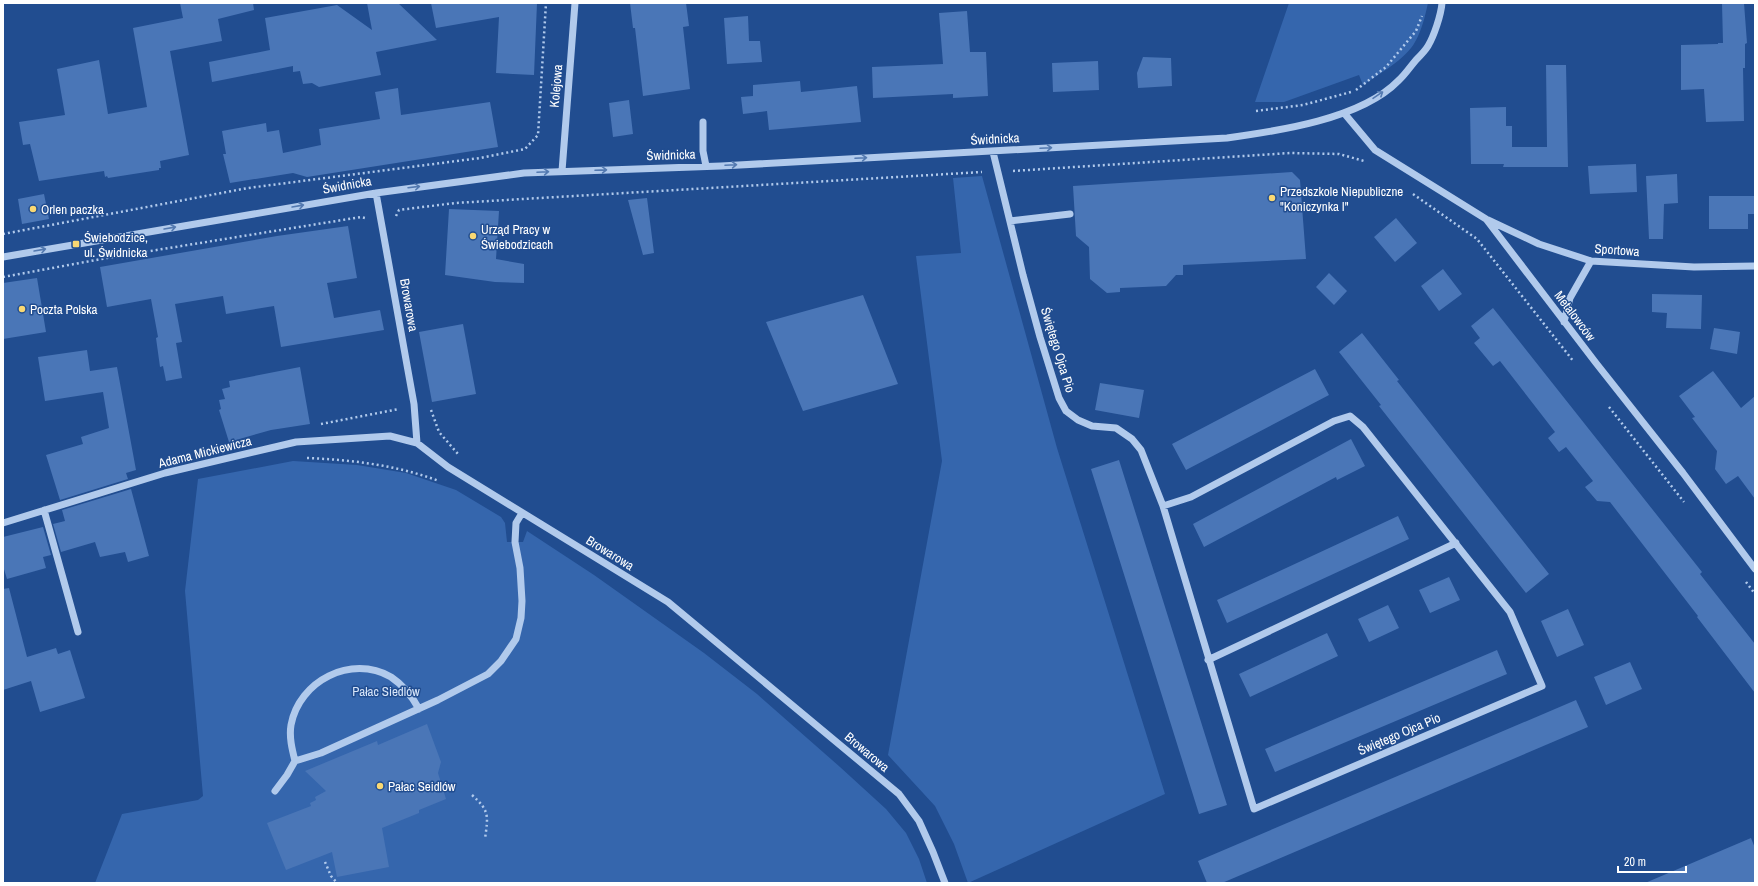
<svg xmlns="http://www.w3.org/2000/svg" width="1758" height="886" font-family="'Archivo Narrow',sans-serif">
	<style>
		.green { fill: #3566ad }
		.building { fill: #4a76b7 }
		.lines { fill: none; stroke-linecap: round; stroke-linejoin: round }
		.path { stroke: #b1caec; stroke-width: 2.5; stroke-dasharray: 2 3; stroke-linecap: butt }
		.minor { stroke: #b1caec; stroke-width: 7 }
		.oneway { stroke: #5379b0 }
		.poi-dot { fill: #f9d873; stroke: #214d90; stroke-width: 1.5 }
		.labels { text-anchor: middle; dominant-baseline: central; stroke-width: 3; stroke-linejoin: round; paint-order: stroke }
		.street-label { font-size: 13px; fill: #fff; stroke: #214d90 }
		.poi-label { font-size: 13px; fill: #fff; stroke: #214d90; text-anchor: start }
		.park-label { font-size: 13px; fill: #d7e5f9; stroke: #214d90 }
	</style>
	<rect width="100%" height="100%" fill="#214d90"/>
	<!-- green -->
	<path class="green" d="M1289,3H1428C1425,16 1422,30 1415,42C1406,59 1379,74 1363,85L1359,75L1284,102H1255Z
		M982,176L1057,448L1165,794L968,883L954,844L935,806L888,755L942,461L916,256L961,253L953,178Z
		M293,461L357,465L406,473L456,490L501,517L505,523L507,542H523L527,531L594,575L704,653L757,694L840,767L886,809L906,833L919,859L927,883H95L122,814L198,800L203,796L185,591L198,479Z"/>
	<!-- building -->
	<path class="building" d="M180,3H253L254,10L218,19L222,41L170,51L189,155L160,161L161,168H159V170L108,178L107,176L105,177L104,171L39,181L30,144L23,145L19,122L65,115L57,69L99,60L108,114L147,107L133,28L183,18Z
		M367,3H398L437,40L376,52L381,75L319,87L312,83L303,84L300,71L293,72V66L212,82L209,62L270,50L265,18L337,5L372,30Z
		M431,3H537L534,75L496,73L499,17L436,28Z
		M630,3H686L689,26L683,27L690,89L643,96L635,28H633Z
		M1722,3H1744L1747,43L1745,44V68H1743L1744,121L1706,122L1704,89L1681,90V45L1718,44V43H1723Z
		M967,11L970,52H986L988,96L953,98V94L873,98L872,67L943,64L939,13Z
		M748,16L749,41H760L762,62L727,64L724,18Z
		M1143,57L1171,58L1172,86L1138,88L1137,73Z
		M1098,61L1099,90L1053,92L1052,63Z
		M1546,65H1566L1568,167H1503L1504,164H1471L1470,108L1506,107V126H1512V147H1547Z
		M800,81L801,92L857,86L861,122L769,130L767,111L743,114L741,97L753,96V85Z
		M398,88L401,115L490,102L498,147L307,177L293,173L230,183L223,154H226L222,131L266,123L267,132L279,130L283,153L321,145L319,129L380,119L375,92Z
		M629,100L633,134L613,137L609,103Z
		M1636,164L1637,192L1590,194L1588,166Z
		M1292,172L1300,180L1306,259L1183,265V275H1176L1166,286L1120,288V292L1107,293L1090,279L1089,247L1076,236L1073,186Z
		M1677,174L1678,203L1664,204L1663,239H1649L1646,176Z
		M44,194L49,219L22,224L18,199Z
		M1709,196H1755V214H1748V229H1709Z
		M647,198L654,253L643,255L628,200Z
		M449,209L499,211L496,259L524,264V283L495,282L445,275Z
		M1396,218L1417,243L1395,262L1374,237Z
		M348,226L357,278L327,283L334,318L380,310L384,330L281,347L274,306L226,314L223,296L175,304L182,342L176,343L182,378L166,381L163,366L160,367L156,338L158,337L151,299L107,307L100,267L277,236Z
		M1443,269L1462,294L1439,311L1421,286Z
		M1329,273L1347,291L1334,305L1316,287Z
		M37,278L46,332L3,339V283Z
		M1652,294L1702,295L1701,329L1666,328L1667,313L1652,312Z
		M863,295L898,384L803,411L766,322Z
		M1493,308L1702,572L1700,574L1755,644V693L1697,617L1698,616L1610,502L1597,501L1585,487L1593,481L1566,447L1559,452L1548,438L1555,432L1500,361L1493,366L1474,343L1480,338L1471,326Z
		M463,324L476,394L432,402L419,332Z
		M1714,328L1740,332L1737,354L1710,349Z
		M1362,333L1399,380L1397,381L1549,574L1526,593L1379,406L1381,405L1339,352Z
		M87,350L90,371L117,367L136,470L126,473L128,479L60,500L46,455L83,444L81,437L109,428L103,392L45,401L38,357Z
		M300,367L310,424L271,430L229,442L219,410L221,409L219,400L225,399L222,389L230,387L229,381Z
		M1315,369L1329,395L1186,470L1172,444Z
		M1713,371L1741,408L1755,396V499L1738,476L1726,484L1715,469L1717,451L1692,418L1695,417L1679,396Z
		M1100,383L1144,390L1139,418L1095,410Z
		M1351,439L1365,466L1337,480L1336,477L1204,547L1193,524Z
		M1119,460L1227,805L1199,814L1091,469Z
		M131,489L149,556L128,562L125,552L100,557L95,542L61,552L53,524L65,521L62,510Z
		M1398,516L1409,539L1227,623L1217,600Z
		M43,527L51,555L43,557L46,568L7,579L3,566V537Z
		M1449,577L1460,600L1430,613L1419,590Z
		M9,588L27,657L56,648L58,654L70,650L85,698L40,712L31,681L3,690V589Z
		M1388,605L1399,628L1369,642L1358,619Z
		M1568,609L1584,645L1557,657L1541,621Z
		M1327,633L1338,656L1250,697L1239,674Z
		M1497,650L1507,674L1275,772L1265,749Z
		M1630,662L1642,689L1606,705L1594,677Z
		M1576,700L1588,727L1222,883H1207L1198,861Z
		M427,724L441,762L438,773L446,799L419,810V813L382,828L389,867L337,877L332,852L286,870L267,823L311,806L310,803L316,800L315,797L326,791L305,771L377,741L378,745Z
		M1751,838L1755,848V883H1645Z"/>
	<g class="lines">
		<!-- path -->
		<path class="path" d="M1356,90L1386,67L1416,31L1422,16
			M1256,111L1303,105L1351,92
			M1013,171L1290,153L1339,154L1364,161
			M1413,194L1477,239L1574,362
			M396,216L399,210L455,203L982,172
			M3,234L248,188L480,158L525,149L538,135L546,3
			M3,277L107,258L361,217L365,218
			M1609,407L1684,502
			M431,410L439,432L458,454
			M321,424L399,409
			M307,458C353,460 396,465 439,481
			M1746,582L1755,594
			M472,795C490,811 488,816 485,839
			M325,862L331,876L337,883"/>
		<!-- minor -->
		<path class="minor" d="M1344,113L1375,150L1486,219L1596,363L1683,473L1755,569
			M703,122V151L706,166
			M993,152L1023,275L1040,337L1059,398L1066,411L1078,420L1092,426L1116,428L1132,439L1141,450L1163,506L1254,809L1542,686L1510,612L1363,427L1350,416L1334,421L1191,497L1163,506
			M562,171L575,3
			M376,193L414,404L417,443
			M1488,220L1539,244L1591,261L1694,267L1755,266
			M1010,221L1070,214
			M3,257L376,193L524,173L721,166L1227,138C1278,131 1361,119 1398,81C1405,75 1410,67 1416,60C1420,56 1425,51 1428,46C1434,36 1441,15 1442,3
			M1564,322L1570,298L1591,261
			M44,510L78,632
			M3,523L165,473L296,442L390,436L417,443L448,467L668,602L899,794L919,821L933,852L945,883
			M1208,660L1456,543
			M295,761C292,749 289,737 291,725C299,681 351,654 391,677C403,685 412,696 419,709
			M275,791L287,775L295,761L321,753L438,700L488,674L501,661L516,639L521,618L522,601L520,568L515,542L516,523L522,513"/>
	</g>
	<!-- one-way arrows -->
	<defs><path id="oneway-shaft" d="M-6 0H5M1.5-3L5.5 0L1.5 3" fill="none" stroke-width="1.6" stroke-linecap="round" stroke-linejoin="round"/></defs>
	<g class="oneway">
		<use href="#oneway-shaft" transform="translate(1378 95) rotate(-34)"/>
		<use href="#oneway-shaft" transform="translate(1046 148) rotate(-3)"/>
		<use href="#oneway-shaft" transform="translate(861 158) rotate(-3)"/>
		<use href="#oneway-shaft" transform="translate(731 165) rotate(-3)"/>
		<use href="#oneway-shaft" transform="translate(601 170) rotate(-2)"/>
		<use href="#oneway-shaft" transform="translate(543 172) rotate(-3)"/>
		<use href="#oneway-shaft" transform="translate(414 187) rotate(-7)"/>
		<use href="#oneway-shaft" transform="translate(298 206) rotate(-10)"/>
		<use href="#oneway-shaft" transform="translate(170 228) rotate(-10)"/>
		<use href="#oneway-shaft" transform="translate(40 250) rotate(-10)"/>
	</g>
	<!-- markers -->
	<g class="poi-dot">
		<circle cx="1272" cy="198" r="4"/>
		<circle cx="33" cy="209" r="4"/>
		<circle cx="473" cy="236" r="4"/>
		<rect x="72" y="240" width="8" height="8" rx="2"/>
		<circle cx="22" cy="309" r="4"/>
		<circle cx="380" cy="786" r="4"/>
	</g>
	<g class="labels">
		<!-- street labels -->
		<g class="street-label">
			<text transform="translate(556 86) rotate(-85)">Kolejowa</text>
			<text transform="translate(995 139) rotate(-3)">Świdnicka</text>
			<text transform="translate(671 155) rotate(-2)">Świdnicka</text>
			<text transform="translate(347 185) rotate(-10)">Świdnicka</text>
			<text transform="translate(1617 250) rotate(4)">Sportowa</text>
			<text transform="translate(409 305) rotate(80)">Browarowa</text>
			<text transform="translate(1575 316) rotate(53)">Metalowców</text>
			<text transform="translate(1058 350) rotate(73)">Świętego Ojca Pio</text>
			<text transform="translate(205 452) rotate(-14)">Adama Mickiewicza</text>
			<text transform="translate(610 553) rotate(32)">Browarowa</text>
			<text transform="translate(1399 734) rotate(-23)">Świętego Ojca Pio</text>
			<text transform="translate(867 752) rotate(40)">Browarowa</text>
		</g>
		<!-- poi labels -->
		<g class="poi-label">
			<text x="1280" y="191">Przedszkole Niepubliczne<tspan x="1280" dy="15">"Koniczynka I"</tspan></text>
			<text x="41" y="209">Orlen paczka</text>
			<text x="481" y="229">Urząd Pracy w<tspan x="481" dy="15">Świebodzicach</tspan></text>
			<text x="84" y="237">Świebodzice,<tspan x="84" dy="15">ul. Świdnicka</tspan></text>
			<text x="30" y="309">Poczta Polska</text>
			<text x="388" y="786">Pałac Seidlów</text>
		</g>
		<!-- park labels -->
		<g class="park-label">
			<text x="386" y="691">Pałac Siedlów</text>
		</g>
	</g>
	<!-- border -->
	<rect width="1758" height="886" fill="none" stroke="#ffffff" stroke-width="8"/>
	<!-- scale -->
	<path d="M1618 866v6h68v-6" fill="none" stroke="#ffffff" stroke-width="2"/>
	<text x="1624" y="866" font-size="12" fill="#ffffff" stroke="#214d90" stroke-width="3" paint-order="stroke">20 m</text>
</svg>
